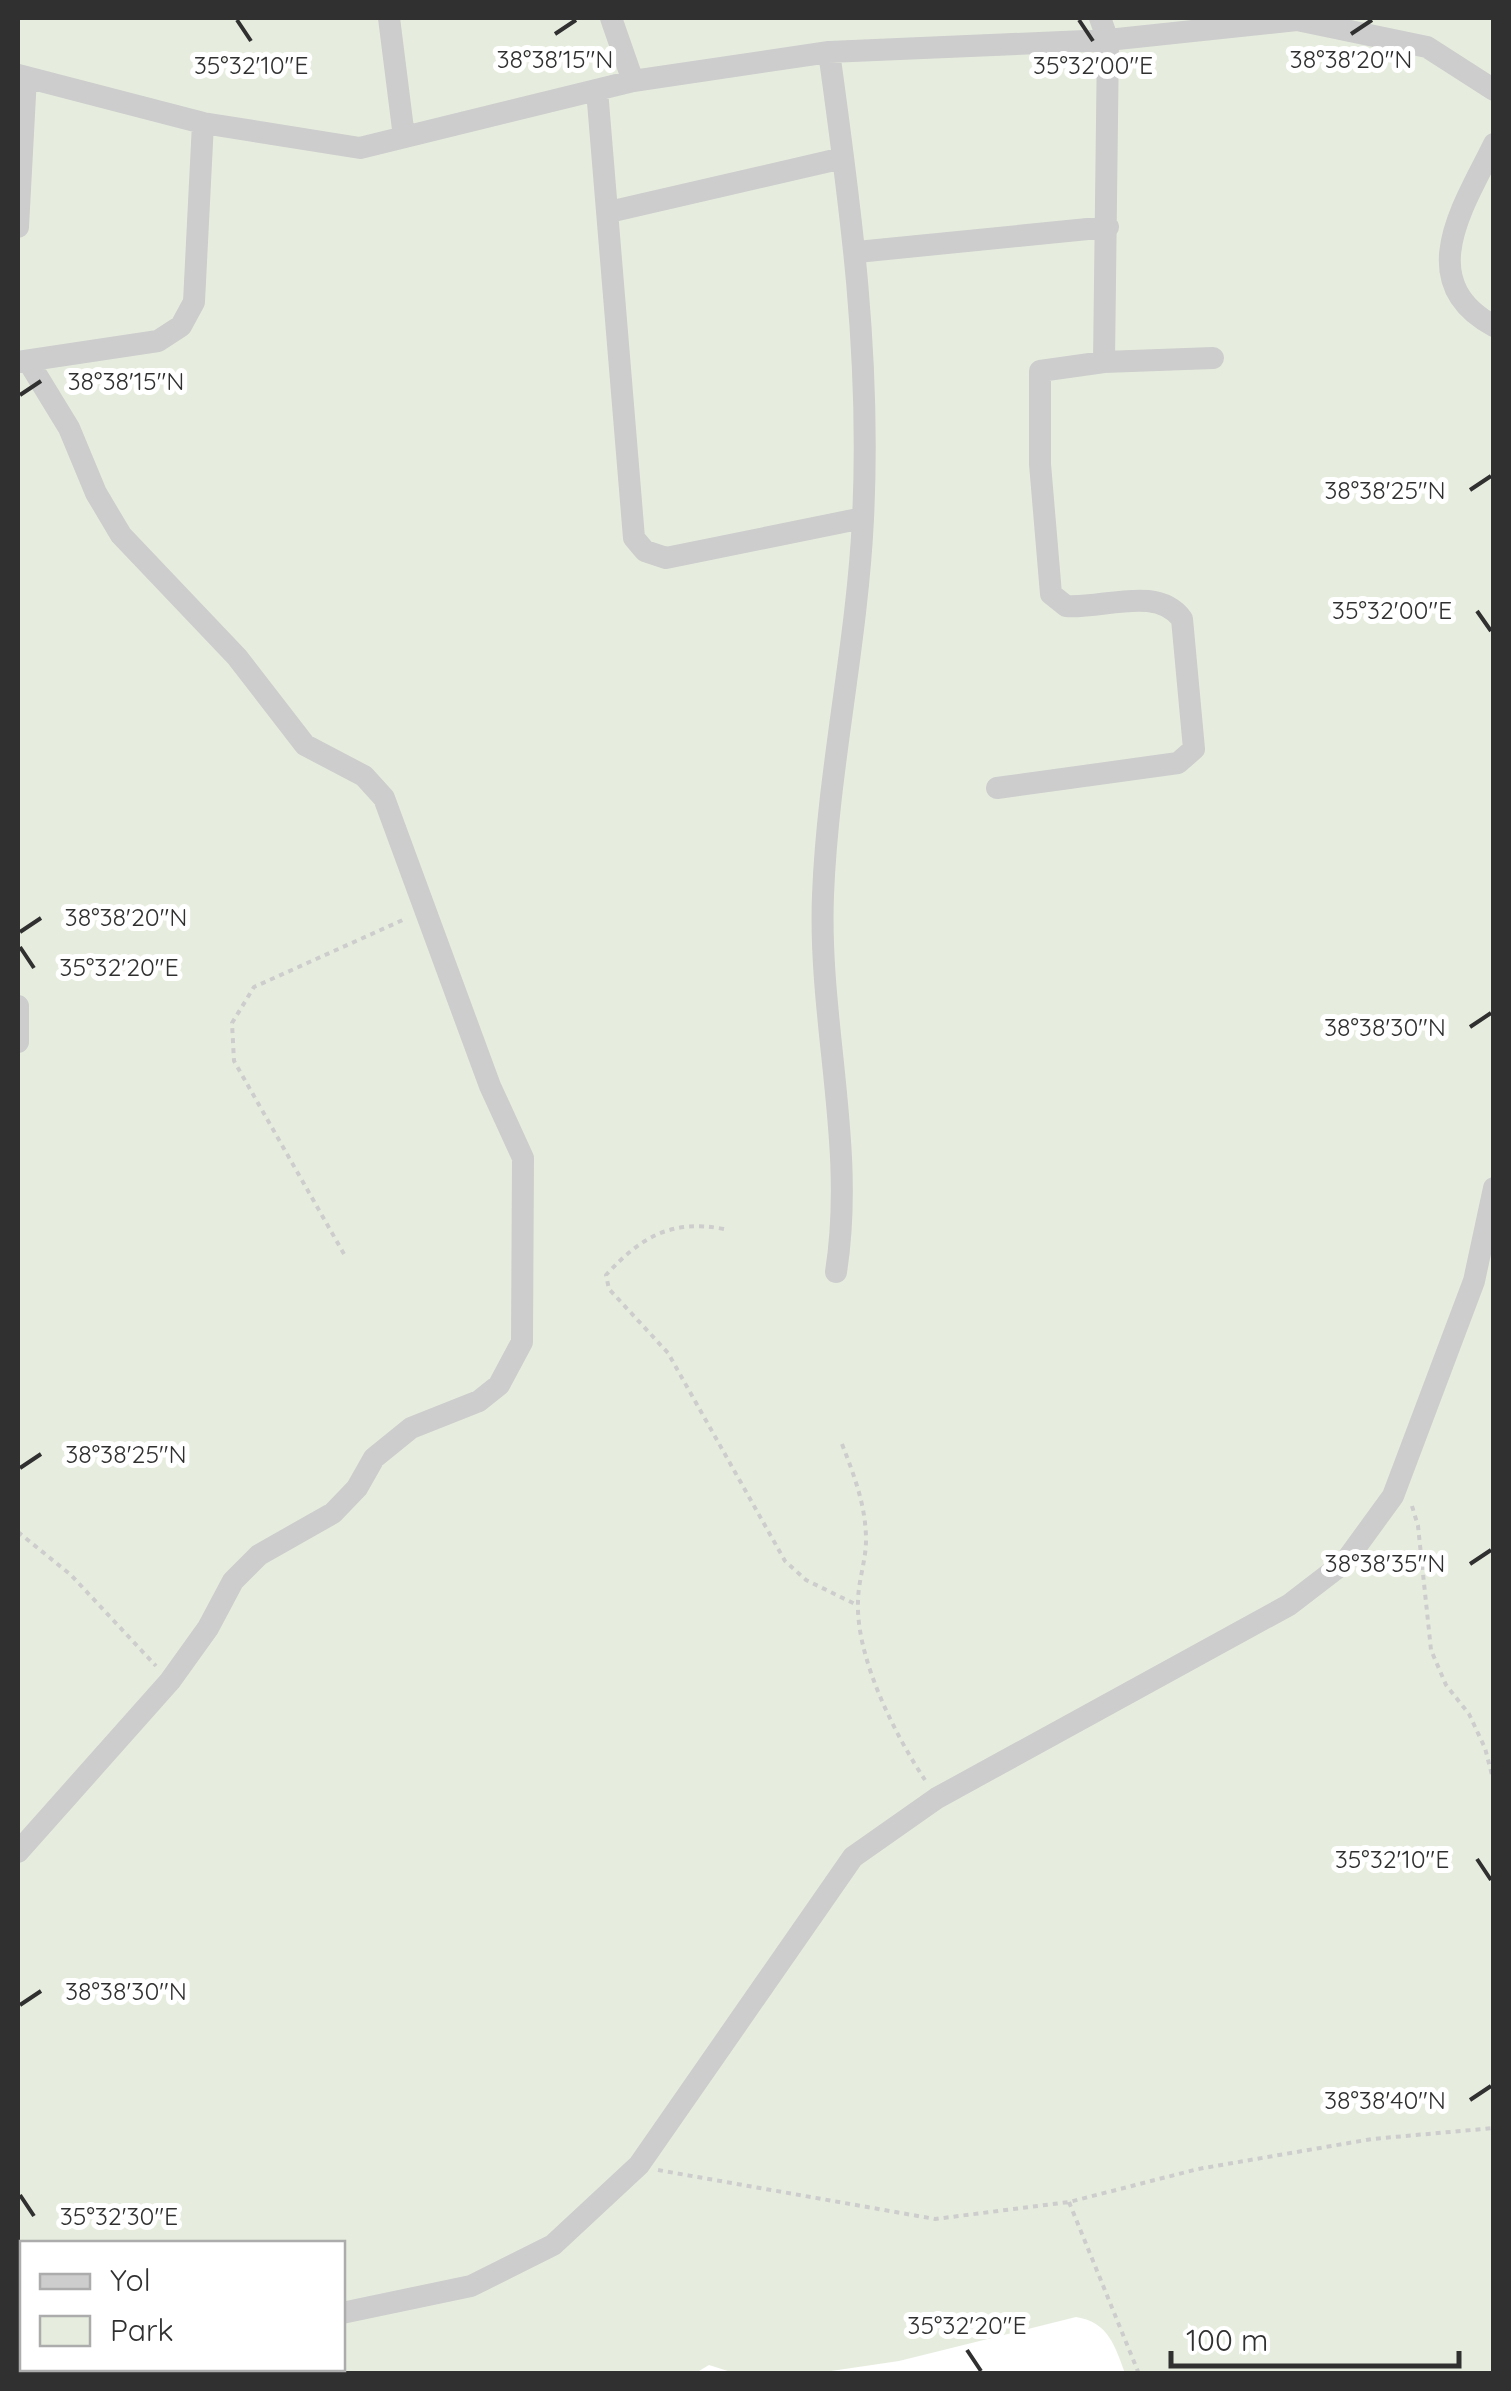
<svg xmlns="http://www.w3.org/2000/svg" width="1511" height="2391" font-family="Quicksand,sans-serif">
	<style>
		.green { fill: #e6edde; fill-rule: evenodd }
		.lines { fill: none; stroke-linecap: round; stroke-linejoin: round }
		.path { stroke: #cdcdcd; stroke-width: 4; stroke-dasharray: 5 5; stroke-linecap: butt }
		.minor { stroke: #cdcdcd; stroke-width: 22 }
		.ticks { fill: none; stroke: #303030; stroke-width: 4 }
		.ticks-label { font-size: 25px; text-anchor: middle; fill: #303030; stroke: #fff; stroke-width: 10; stroke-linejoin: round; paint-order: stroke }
	</style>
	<rect width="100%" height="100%" fill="#fff"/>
	<!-- green -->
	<path class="green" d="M18,18H1493V2373H1125C1115,2347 1109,2322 1076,2317L899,2361L811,2374L734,2373L709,2365L694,2374L18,2373ZM22,2244H342V2368H22Z"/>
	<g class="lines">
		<!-- path -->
		<path class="path" d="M724,1229C671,1219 641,1237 606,1275L609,1289L668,1353L785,1561L806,1580L857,1605
			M344,1254L234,1061L232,1023L254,987L405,919
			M842,1444C854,1475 866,1506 866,1540C866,1561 858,1581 858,1602C856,1658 895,1735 925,1780
			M1412,1506L1418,1526L1431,1650L1446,1685L1469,1714L1485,1748L1494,1783
			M18,1532L71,1575L156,1666
			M658,2170L935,2219L1069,2202L1198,2169L1372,2139L1494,2128
			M1069,2202L1139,2374"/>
		<!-- minor -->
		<path class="minor" d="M389,18L404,137
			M611,18L633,81
			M1100,18L1108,40L1104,362
			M829,52C851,211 871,357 863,519C857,645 828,769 823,895C818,1022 856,1145 836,1272
			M18,75L203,123L360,148L633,81L829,52L1108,40L1297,20L1427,47L1494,90
			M597,90L634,538L645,551L666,558L863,518
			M1494,144C1465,204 1411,281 1494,326
			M609,212L843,158
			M18,227L26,77
			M857,252L1108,227
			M18,362L158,341L181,326L194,302L203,123
			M997,788L1178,763L1194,749L1182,619C1157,585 1103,609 1066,606L1051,594L1040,464V371L1104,362L1213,358
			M18,1006V1042
			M18,1852L170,1681L208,1628L233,1581L259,1555L333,1513L357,1488L374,1458L411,1428L479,1401L499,1385L522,1342L523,1158L490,1086L384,798L364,776L305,745L237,657L121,535L96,493L69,428L28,361
			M342,2313L471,2286L553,2245L639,2165L853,1857L937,1798L1289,1605L1345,1562L1393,1496L1474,1281L1494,1188
			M18,2347L22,2357
			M119,2374L131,2368"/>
	</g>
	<!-- ticks -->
	<path class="ticks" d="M237,20L251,41M1079,20L1093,41M555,34L576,20M1351,34L1372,20M20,395L41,381M1470,490L1491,476M1477,611L1491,631M20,932L41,918M20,947L34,968M1470,1027L1491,1013M20,1468L41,1454M1470,1564L1491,1550M1477,1859L1491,1880M20,2005L41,1991M1470,2100L1491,2086M20,2195L34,2216M967,2350L981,2371"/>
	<g class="ticks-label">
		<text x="555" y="68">38°38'15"N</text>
		<text x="1351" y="68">38°38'20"N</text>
		<text x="251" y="74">35°32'10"E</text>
		<text x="1093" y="74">35°32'00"E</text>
		<text x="126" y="390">38°38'15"N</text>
		<text x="1385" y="499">38°38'25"N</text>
		<text x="1392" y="619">35°32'00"E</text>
		<text x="126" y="926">38°38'20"N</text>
		<text x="119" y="976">35°32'20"E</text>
		<text x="1385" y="1036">38°38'30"N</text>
		<text x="126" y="1463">38°38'25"N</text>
		<text x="1385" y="1572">38°38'35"N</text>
		<text x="1392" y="1868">35°32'10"E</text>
		<text x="126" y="2000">38°38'30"N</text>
		<text x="1385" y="2109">38°38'40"N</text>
		<text x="119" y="2225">35°32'30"E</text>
		<text x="967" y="2334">35°32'20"E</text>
	</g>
	<!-- border -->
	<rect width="1511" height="2391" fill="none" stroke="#303030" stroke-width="40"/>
	<!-- legend -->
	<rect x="20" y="2241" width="325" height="130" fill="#ffffff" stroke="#acacac" stroke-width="2.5"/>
	<rect x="40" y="2274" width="50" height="15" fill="#cdcdcd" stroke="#acacac" stroke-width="2.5"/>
	<text x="110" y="2291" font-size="30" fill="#303030">Yol</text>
	<rect x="40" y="2316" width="50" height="30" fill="#e6edde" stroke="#acacac" stroke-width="2.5"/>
	<text x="110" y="2341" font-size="30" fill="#303030">Park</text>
	<!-- scale -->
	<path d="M1171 2351v15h288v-15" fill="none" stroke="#303030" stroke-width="5"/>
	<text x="1186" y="2351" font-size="30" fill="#303030" stroke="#ffffff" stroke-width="8" paint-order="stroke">100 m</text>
</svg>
